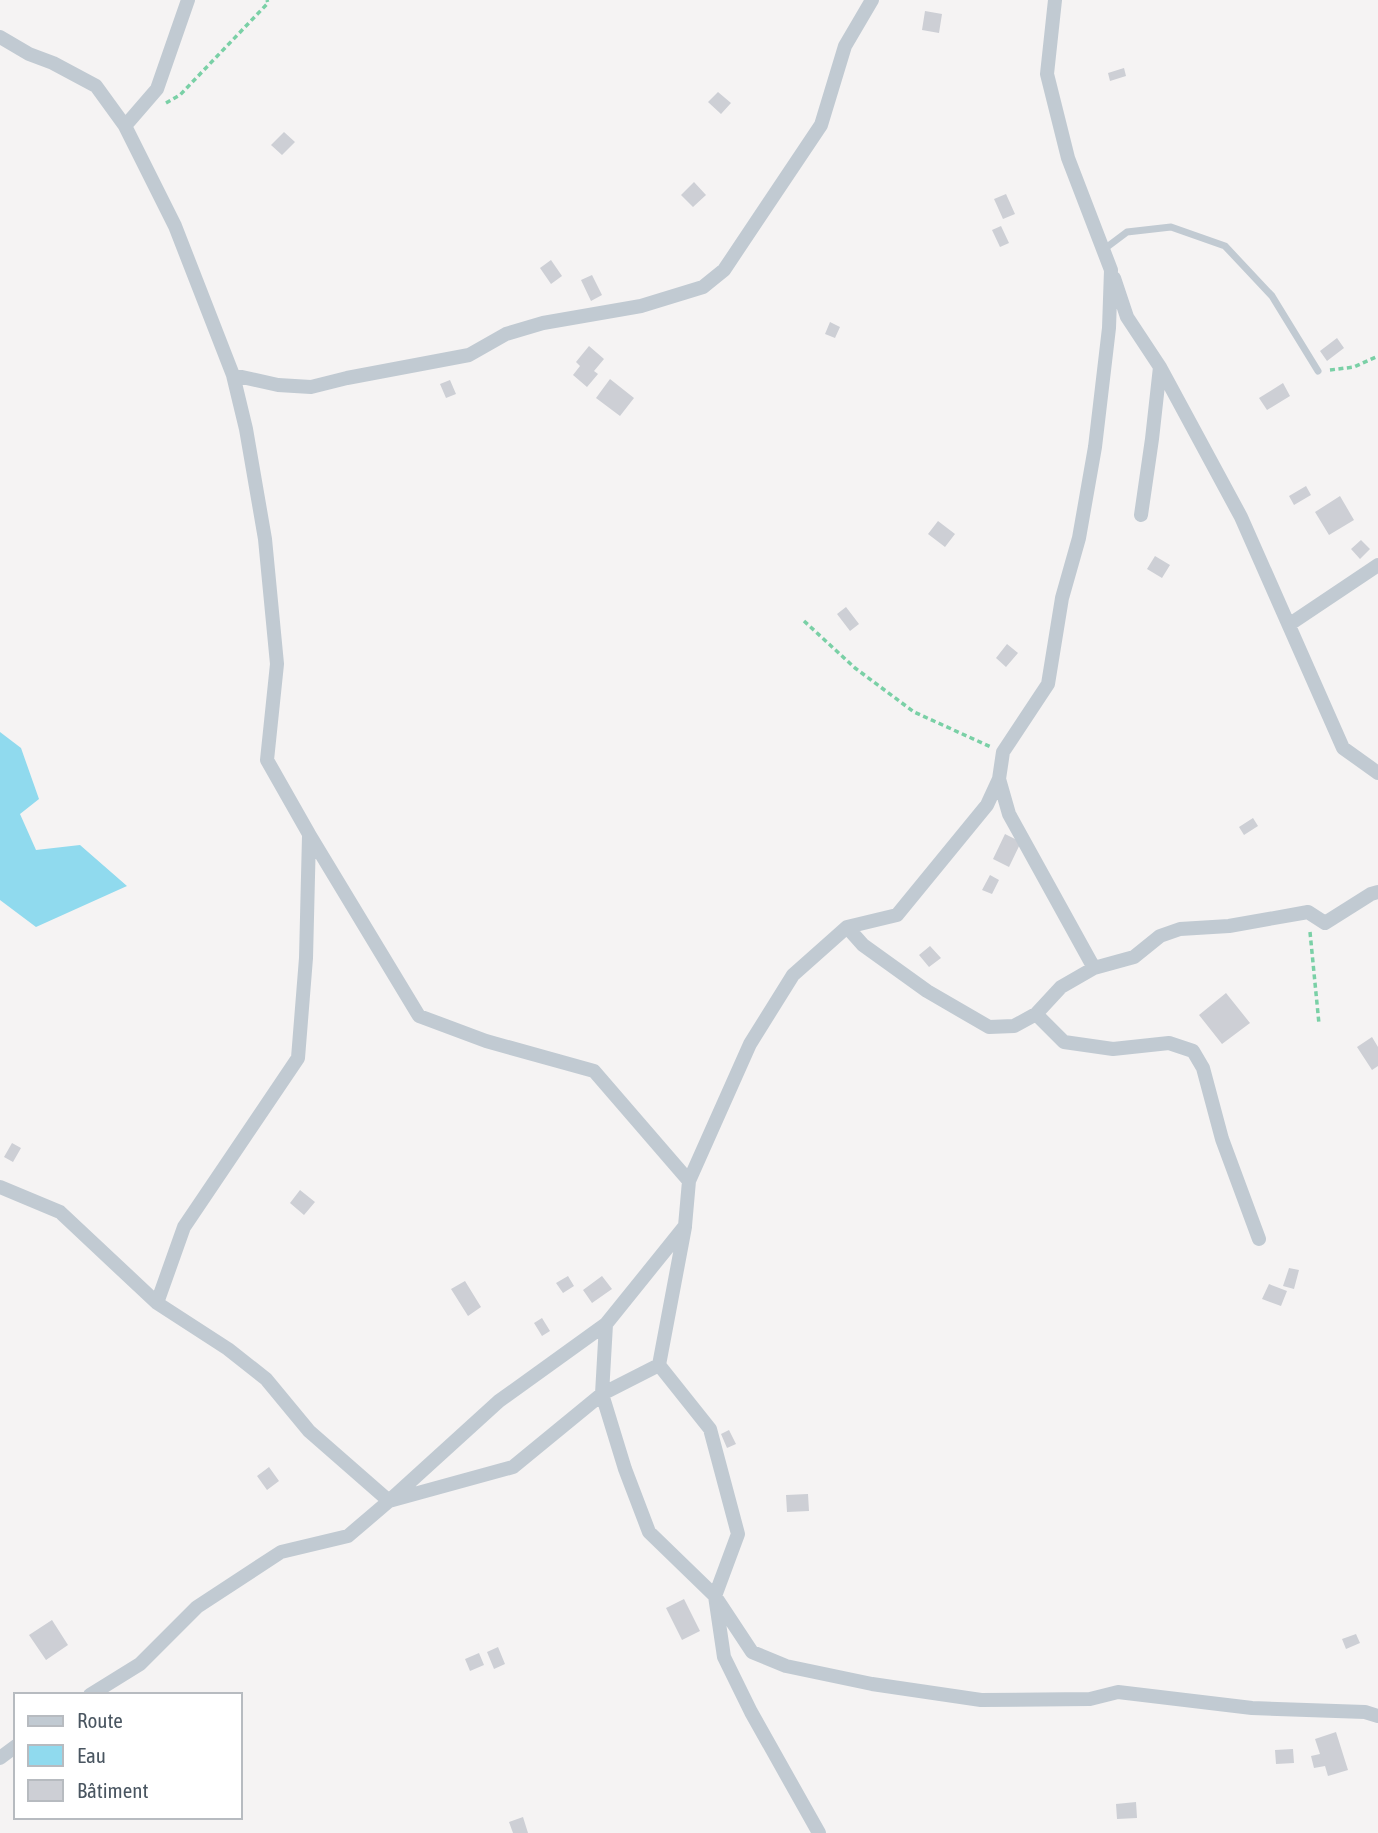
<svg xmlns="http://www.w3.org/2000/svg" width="1378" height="1833" font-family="'Asap Condensed',sans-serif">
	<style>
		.water { fill: #90daee }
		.building { fill: #cdcfd5 }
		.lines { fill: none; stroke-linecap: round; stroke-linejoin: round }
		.path { stroke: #7ad0a6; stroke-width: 3.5; stroke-dasharray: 5 3.5; stroke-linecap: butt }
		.lane { stroke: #c1cad2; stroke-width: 7 }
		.street { stroke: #c1cad2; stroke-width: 14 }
	</style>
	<rect width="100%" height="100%" fill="#f5f3f3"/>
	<!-- water -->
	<path class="water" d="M0,732L21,748L39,799L20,814L36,850L80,845L127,886L36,927L0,900Z"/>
	<!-- building -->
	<path class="building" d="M925,11L942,14L939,33L922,30Z
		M1124,68L1126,76L1110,81L1108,73Z
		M718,92L731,103L721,114L708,102Z
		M284,132L295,142L282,155L271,145Z
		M694,182L706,195L693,207L681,195Z
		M1006,194L1015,214L1003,219L994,199Z
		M1001,226L1009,243L1000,247L992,230Z
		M551,260L562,276L551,284L540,268Z
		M592,275L602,295L591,301L581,280Z
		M830,322L840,327L835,338L825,334Z
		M1337,338L1344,348L1327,361L1320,351Z
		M589,346L604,359L594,371L598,374L587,387L573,375L580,366L576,362Z
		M610,379L634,398L620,416L596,398Z
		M450,380L456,394L446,398L440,384Z
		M1283,383L1290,396L1267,410L1259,398Z
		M1306,486L1311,495L1294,505L1289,496Z
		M1340,496L1354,520L1329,535L1315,512Z
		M938,521L955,534L945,547L928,534Z
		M1361,540L1370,549L1360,559L1351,549Z
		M1155,556L1170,565L1162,578L1147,569Z
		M846,607L859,624L850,631L837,614Z
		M1007,644L1018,653L1006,667L996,658Z
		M1253,818L1258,826L1244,835L1239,827Z
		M1005,834L1021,842L1009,867L993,859Z
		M990,875L999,880L992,894L982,890Z
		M930,946L941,958L929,967L919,955Z
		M1226,993L1250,1023L1222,1044L1199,1015Z
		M1372,1037L1378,1047V1066L1372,1070L1357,1047Z
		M12,1143L21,1148L13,1162L4,1157Z
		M300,1190L315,1202L304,1215L290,1203Z
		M1289,1268L1299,1270L1294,1289L1283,1286Z
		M568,1276L574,1286L563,1293L556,1283Z
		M602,1276L612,1289L592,1303L583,1290Z
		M465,1281L481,1307L468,1316L451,1289Z
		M1269,1284L1287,1291L1281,1306L1262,1299Z
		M542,1318L550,1331L542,1336L534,1323Z
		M729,1430L736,1444L727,1448L721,1434Z
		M269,1467L279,1481L267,1490L257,1476Z
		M808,1494L809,1511L787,1512L786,1495Z
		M684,1599L700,1631L682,1640L666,1608Z
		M52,1620L68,1645L46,1660L29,1635Z
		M1356,1634L1360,1643L1346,1649L1342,1639Z
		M498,1647L505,1664L494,1669L487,1652Z
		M479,1653L484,1665L470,1671L465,1659Z
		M1336,1732L1348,1770L1328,1776L1325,1766L1314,1768L1311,1756L1320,1754L1315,1739Z
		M1293,1749L1294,1763L1276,1764L1275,1750Z
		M1136,1802L1137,1818L1117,1819L1116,1804Z
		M523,1817L528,1833H513L509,1822Z"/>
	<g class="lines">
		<!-- path -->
		<path class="path" d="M166,103L180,95L268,3L267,0
			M1330,370L1354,367L1378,356
			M804,621L855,668L914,712L991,747
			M1310,932L1319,1024"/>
		<!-- lane -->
		<path class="lane" d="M1103,250L1127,232L1171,227L1225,246L1272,296L1318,371"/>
		<!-- street -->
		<path class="street" d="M0,37L29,54L53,63L96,86L125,126L175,226L233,375L246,429L265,539L277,664L267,760L309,834L419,1016L486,1041L594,1071L689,1181
			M125,126L157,89L188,0
			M1114,278L1127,317L1160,367L1152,439L1141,515
			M1160,367L1241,517L1343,748L1378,773
			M233,375L278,385L311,387L347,378L469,355L506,334L543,323L641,306L703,287L724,270L821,125L845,46L872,0
			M1290,624L1378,565
			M847,927L863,945L927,991L989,1027L1014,1026L1036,1014L1061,987L1094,968L1009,814L999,779
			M1094,968L1134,957L1160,936L1180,929L1229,926L1308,912L1325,923L1371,894L1378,892
			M1036,1014L1064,1042L1113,1049L1169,1043L1193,1051L1203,1068L1222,1139L1259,1239
			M0,1187L60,1212L157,1303L228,1349L266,1379L309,1431L389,1501L513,1467L602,1394L659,1365
			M685,1227L659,1365L710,1429L738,1534L715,1596L752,1652L786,1666L872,1684L981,1700L1090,1699L1118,1692L1252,1708L1365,1712L1378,1716
			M157,1303L184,1227L298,1058L306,958L309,836
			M606,1324L602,1394L625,1469L649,1532L715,1596L724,1657L751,1712L819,1833
			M90,1695L140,1664L197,1607L281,1552L348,1536L389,1501L499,1401L606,1324L685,1226L689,1181L750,1044L793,975L847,927L897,915L987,805L999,779L1003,752L1048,684L1062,598L1079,538L1095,447L1109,328L1111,270L1068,158L1047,74L1055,0
			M0,1758L16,1746"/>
	</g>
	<!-- legend -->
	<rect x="14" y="1693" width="228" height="126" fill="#ffffff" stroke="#b7bbc0" stroke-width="2"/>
	<rect x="28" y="1716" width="35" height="10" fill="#c1cad2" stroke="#b7bbc0" stroke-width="2"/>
	<text x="77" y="1728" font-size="21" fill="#4a5661">Route</text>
	<rect x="28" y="1745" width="35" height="21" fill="#90daee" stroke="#b7bbc0" stroke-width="2"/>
	<text x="77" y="1763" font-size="21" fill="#4a5661">Eau</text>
	<rect x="28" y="1780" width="35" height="21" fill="#cdcfd5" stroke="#b7bbc0" stroke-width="2"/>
	<text x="77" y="1798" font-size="21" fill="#4a5661">Bâtiment</text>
</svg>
